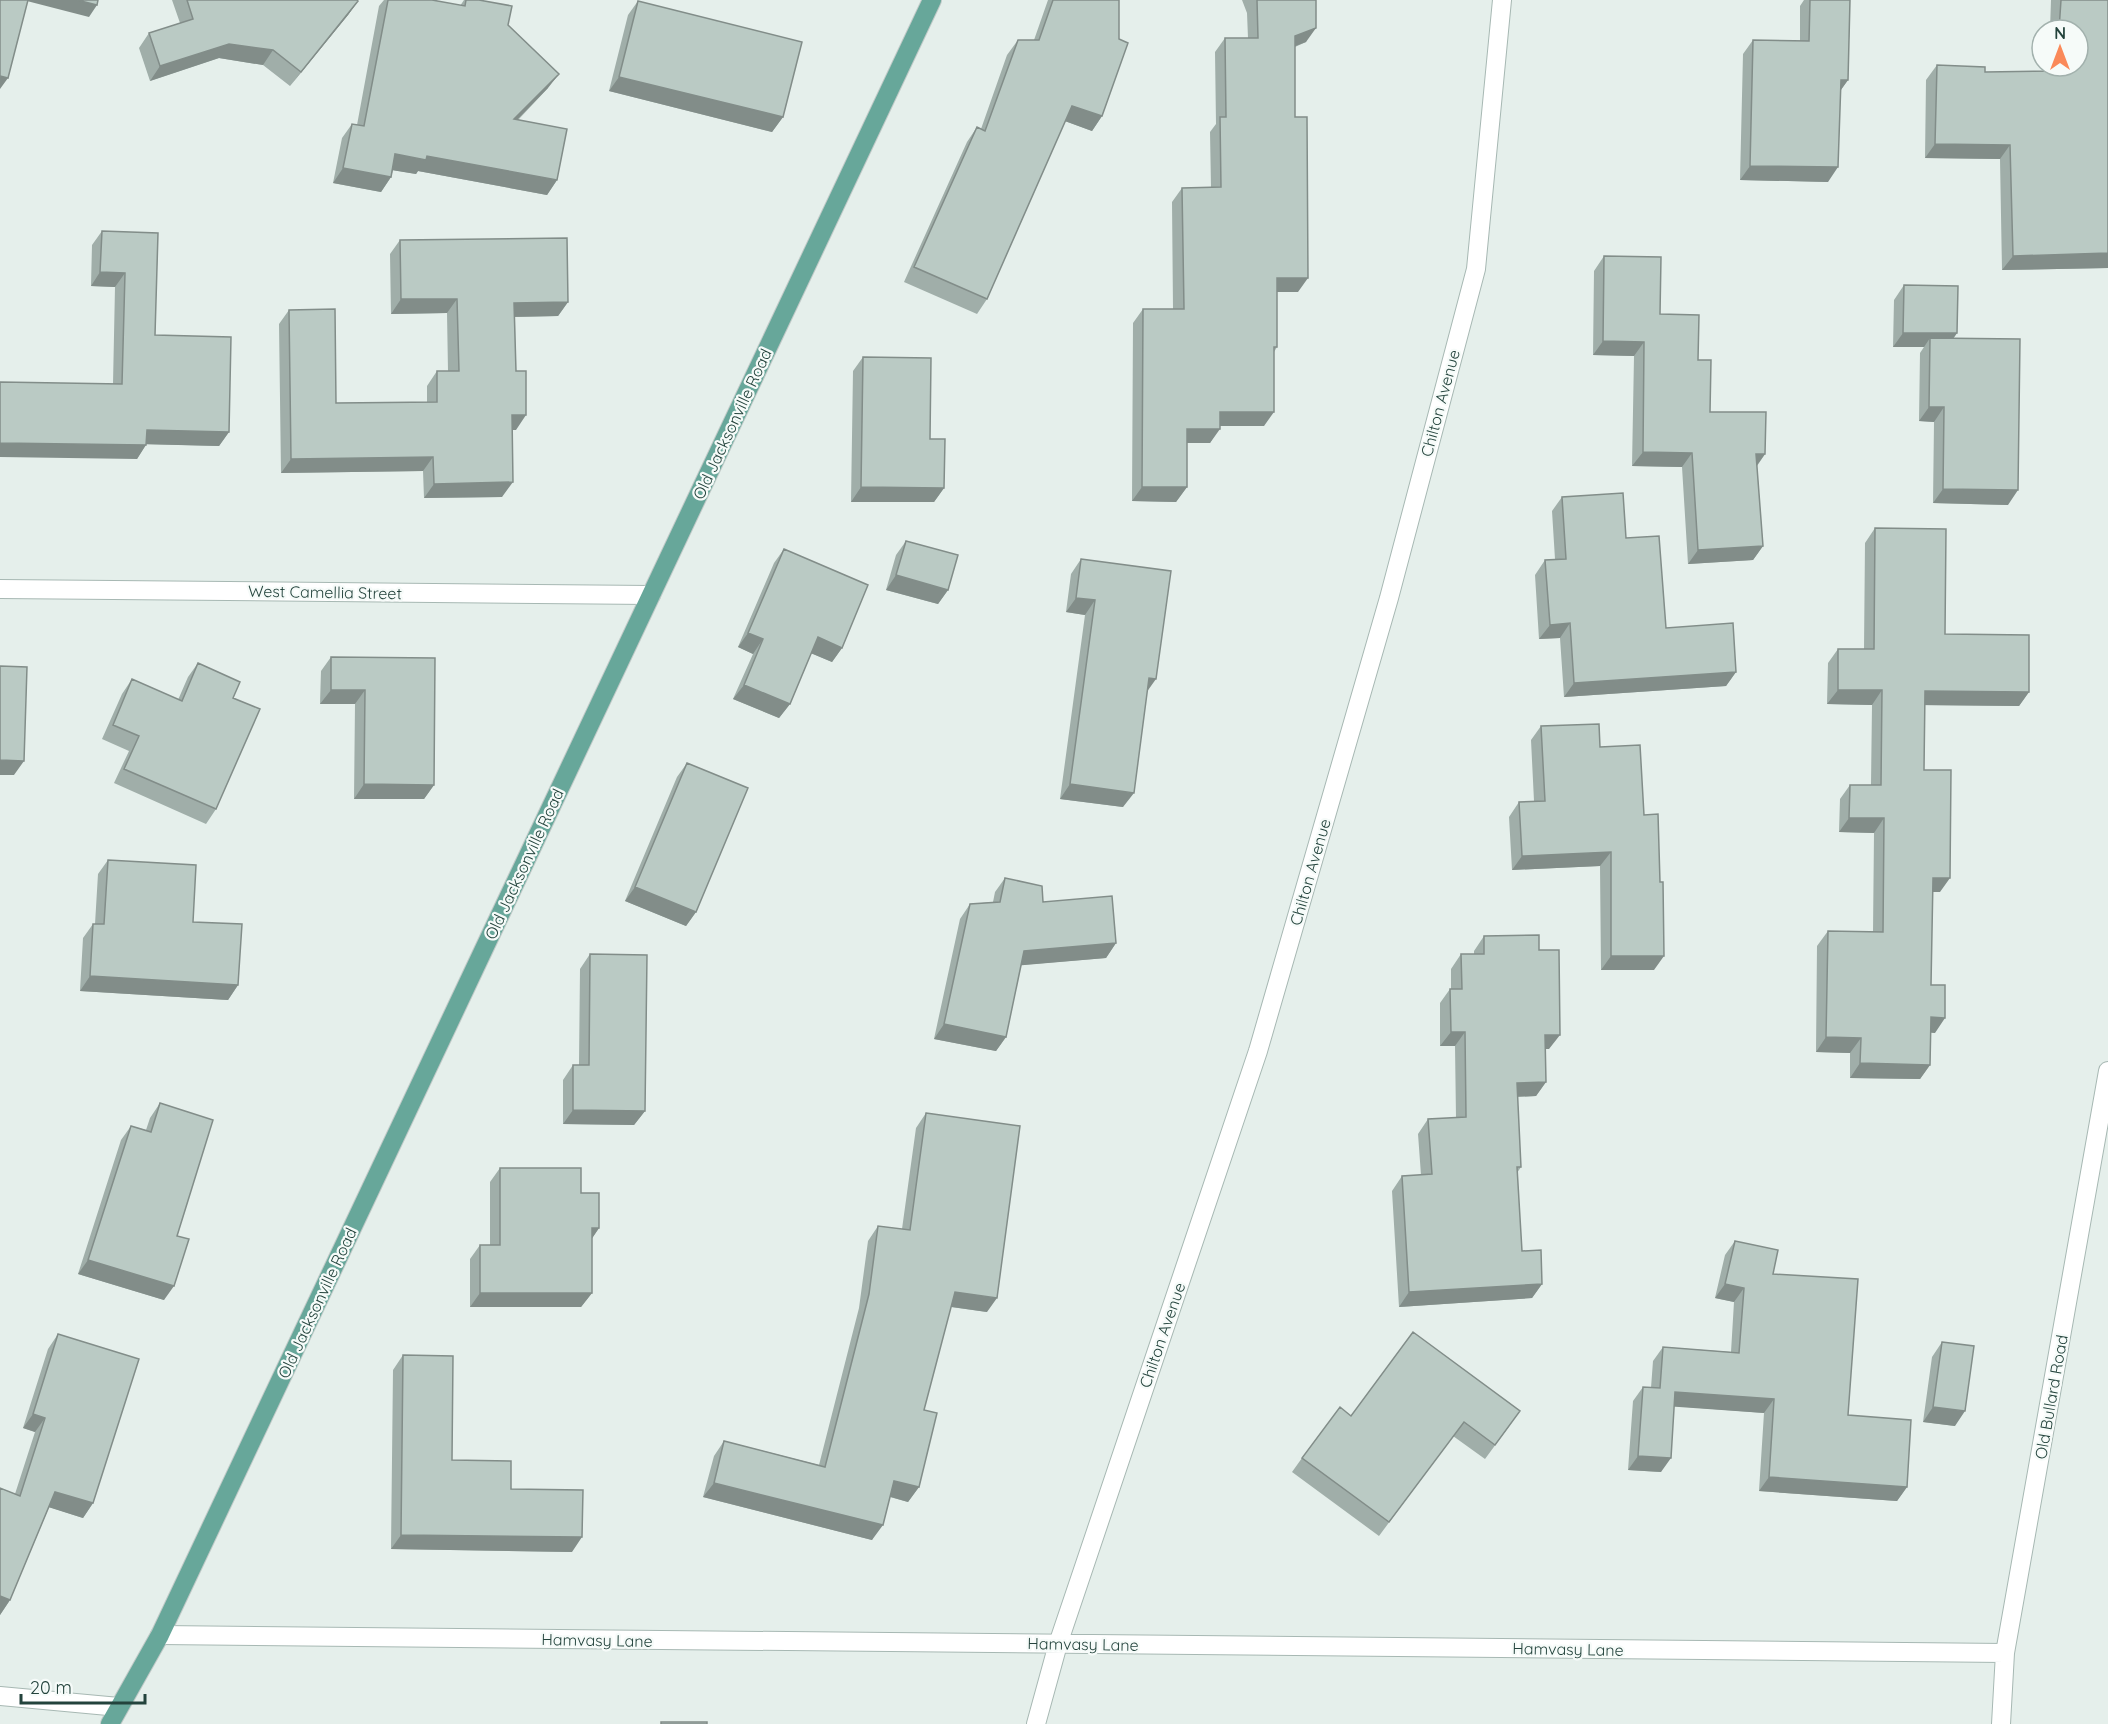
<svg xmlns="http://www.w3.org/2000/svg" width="2108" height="1724" font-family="Quicksand,sans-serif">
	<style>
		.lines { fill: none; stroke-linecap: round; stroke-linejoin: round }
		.minor-casing { stroke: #a7b8b3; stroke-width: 20 }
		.major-casing { stroke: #c1cac8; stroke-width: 20 }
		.minor { stroke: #fff; stroke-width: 18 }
		.major { stroke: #67a79a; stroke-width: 18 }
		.wall { fill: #a0aea9 }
		.shaded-wall { fill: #828d89 }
		.building { fill: #bacac4; stroke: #828d89; stroke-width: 1.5 }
		.labels { text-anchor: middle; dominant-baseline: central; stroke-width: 4.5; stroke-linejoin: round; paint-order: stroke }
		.street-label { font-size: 16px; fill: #23433c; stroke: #f6fbf9 }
	</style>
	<rect width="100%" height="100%" fill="#e5efeb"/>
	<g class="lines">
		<defs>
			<path id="minor" d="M0,589L651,595
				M160,1635L2005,1653
				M0,1696L119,1707
				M1036,1724L1058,1644L1258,1051L1389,598L1476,269L1502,0
				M2001,1724L2005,1653L2108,1071"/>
			<path id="major" d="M110,1724L160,1635L932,0"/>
		</defs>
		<!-- minor casing -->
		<use href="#minor" class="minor-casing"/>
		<!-- major casing -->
		<use href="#major" class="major-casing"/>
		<!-- minor -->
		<use href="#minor" class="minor"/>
		<!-- major -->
		<use href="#major" class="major"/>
	</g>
	<!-- wall -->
	<path class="wall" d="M172,0H357L358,1L348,15L290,86L263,65L219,58L150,81L139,48L149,33L180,23Z
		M384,0H432L460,6L464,0H479L508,25L548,88L518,120L557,180L547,195L418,171L416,174L393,170L391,177L381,192L333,183L342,138L352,124L357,125L379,6Z
		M1048,0H1119L1102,116L1092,131L1065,121L987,299L977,314L904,282L967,142L977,127L981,129L1007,55L1018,40H1034Z
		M1242,0H1316L1306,42L1295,47V117L1298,292H1277V347L1274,352L1264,426H1220L1210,443H1187V487L1176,502L1132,501L1133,323L1143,309H1173L1172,202L1182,188L1211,187L1210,132L1216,124L1215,52L1225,38H1248L1247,13Z
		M1804,0H1850L1848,80L1840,91L1828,182L1740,180L1743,54L1753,40L1800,41V6Z
		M2051,0H2108V268L2002,270L2000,159L1925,158L1926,80L1937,65L1985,72H2048V66H2078V30H2050Z
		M638,1L783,117L772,132L609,91L628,15Z
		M102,231L158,233L155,335L229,432L219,446L146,444L137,459L113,384L115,287L91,286L92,245Z
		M400,240L568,302L558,316L515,317L516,430H512L502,497L424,498L423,471L281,473L279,324L289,310L336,403L427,402V386L437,371H448L447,313L391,314L390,254Z
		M1604,256L1660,314L1698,360L1710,412L1765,454L1757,466L1763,546L1753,560L1688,564L1682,467L1632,466L1634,356L1593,355L1594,271Z
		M1904,285L1957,333L1953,339L2008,505L1933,503L1934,422L1919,421L1920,353L1924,347H1893L1894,300Z
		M863,357L930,439L944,488L934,502H851L853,371Z
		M1562,497L1626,538L1666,628L1736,672L1726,686L1564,697L1560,638L1539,639L1535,575L1545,560L1555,559L1552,511Z
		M1875,528L1945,634L2029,692L2019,706L1925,705L1924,770L1940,892H1932L1931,985L1935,1033L1931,1032L1930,1065L1920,1079L1850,1078V1053L1816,1052L1817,946L1828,931L1873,932L1874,833L1839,832L1840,799L1850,785H1871L1872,705L1827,704L1828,663L1838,649H1864L1865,543Z
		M906,541L948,590L938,604L886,590L896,555Z
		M784,549L842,648L832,662L811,653L790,704L779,718L733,699L753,654L738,647L774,563Z
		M1081,559L1147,691L1123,807L1060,799L1085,615L1066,612L1071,574Z
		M331,657L435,658L434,785L424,799H354L355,704H320L321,671Z
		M198,663L233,698L216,809L206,824L114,783L129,751L102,739L122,694L132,679L178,700L188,677Z
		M1541,726L1600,747L1644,815L1654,970H1601L1600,866L1512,870L1509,817L1519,802L1534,801L1531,740Z
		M687,763L696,912L686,926L625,901L677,777Z
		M108,860L193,922L238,985L228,1000L80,991L83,938L93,924H95L98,874Z
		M1005,878L1043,902L1116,943L1106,958L1021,965L1006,1037L996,1051L934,1039L960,919L970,904L993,902L995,892Z
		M1484,936L1539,950L1549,1049H1546V1082L1536,1096L1517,1097L1521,1167L1517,1173L1522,1251L1542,1284L1532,1298L1399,1307L1392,1191L1402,1176L1421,1175L1418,1134L1428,1119L1456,1118L1455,1046H1440V1003L1450,989H1451V969L1461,954H1474V951Z
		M590,954L645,1111L634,1125L563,1124V1080L573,1065H579L580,969Z
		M160,1103L177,1236L164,1300L78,1274L121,1140L131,1126L146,1130L150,1118Z
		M926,1113L987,1312L951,1307L924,1410L919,1487L908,1502L890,1497L872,1540L703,1497L714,1456L724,1441L819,1465L859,1308L868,1241L878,1226L902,1229L916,1128Z
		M500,1168L581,1193L599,1228L592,1238V1293L581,1307H470V1259L480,1245H490V1182Z
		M1735,1241L1773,1274L1848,1415L1907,1487L1897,1501L1759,1491L1764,1413L1674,1406L1661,1472L1628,1470L1633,1401L1643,1387L1651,1388L1653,1361L1663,1347L1731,1352L1734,1302L1715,1298L1725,1255Z
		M1413,1332L1510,1425L1485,1459L1453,1436L1379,1536L1292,1472L1302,1458L1351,1416Z
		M58,1334L93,1503L83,1518L49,1507L10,1600L0,1615V1488L15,1494L35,1432L23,1428L48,1349Z
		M1942,1342L1955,1426L1923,1422L1932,1357Z
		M403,1355L452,1460L511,1489L572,1552L391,1549L393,1370Z"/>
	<!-- shaded-wall -->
	<path class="shaded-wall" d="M23,0H77L97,5L89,17Z
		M358,1L348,15L290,86L301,72Z
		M1316,28L1306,42L1285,50L1295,36Z
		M229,44L273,50L263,65L219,58L150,81L160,66Z
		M559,74L548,88L504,133L514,119Z
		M0,76L8,78L0,89Z
		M619,77L783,117L772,132L609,91Z
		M1841,80H1848L1838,94Z
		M1072,106L1102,116L1092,131L1062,120Z
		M1935,144L2010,145L2000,159L1925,158Z
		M395,154L427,156L557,180L547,195L418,171L416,174L385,169Z
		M1750,166L1838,167L1828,182L1740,180Z
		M343,168L391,177L381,192L333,183Z
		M2108,253V268L2002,270L2013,256Z
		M100,272L125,273L115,287L91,286Z
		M1277,278H1308L1298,292H1267Z
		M401,299H457L447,313L391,314Z
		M568,302L558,316L504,317L514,303Z
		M1903,333H1957L1947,347L1930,338L1924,347H1893Z
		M1603,341L1644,342L1634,356L1593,355Z
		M1929,407H1944L1934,422L1919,421Z
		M1220,412H1274L1264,426H1210Z
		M512,415H526L516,430H502Z
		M1187,429H1220L1210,443H1176Z
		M147,430L229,432L219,446L137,444Z
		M0,443L146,445L137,459L0,457Z
		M1643,452L1692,453L1682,467L1632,466Z
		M1756,454H1765L1755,468Z
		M433,457L423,471L281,473L291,459Z
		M513,482L502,497L424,498L434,484Z
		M861,487L944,488L934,502H851Z
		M1142,487H1187L1176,502L1132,501Z
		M1943,489L2018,490L2008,505L1933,503Z
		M1763,546L1753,560L1688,564L1698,550Z
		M896,575L948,590L938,604L886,590Z
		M1076,598L1095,600L1085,615L1066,612Z
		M1570,623L1560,638L1539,639L1550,625Z
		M748,633L763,639L753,654L738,647Z
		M818,637L842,648L832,662L808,652Z
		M1736,672L1726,686L1564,697L1574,683Z
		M1149,678L1156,679L1146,693Z
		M744,685L790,704L779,718L733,699Z
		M331,690H365L355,704H320Z
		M1838,690H1882L1872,705L1827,704Z
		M1925,691L2029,692L2019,706L1915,705Z
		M0,760L24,761L14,775H0Z
		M364,784L434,785L424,799H354Z
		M1070,784L1134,793L1123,807L1060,799Z
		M1849,818H1884L1874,833L1839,832Z
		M1611,852L1600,866L1512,870L1522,856Z
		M1933,878H1950L1940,892H1922Z
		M635,887L696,912L686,926L625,901Z
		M1116,943L1106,958L1014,966L1024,951Z
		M1611,956H1664L1654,970H1601Z
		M90,976L238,985L228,1000L80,991Z
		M1931,1017L1945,1018L1935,1033L1921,1032Z
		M944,1024L1006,1037L996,1051L934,1039Z
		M1451,1032H1465L1455,1046H1440Z
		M1545,1035H1560L1549,1049H1535Z
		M1826,1037L1861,1038L1850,1053L1816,1052Z
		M1860,1063L1930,1065L1920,1079L1850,1078Z
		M1546,1082L1536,1096L1506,1097L1517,1083Z
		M573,1110L645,1111L634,1125L563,1124Z
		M592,1228H599L589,1243Z
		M88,1260L174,1286L164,1300L78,1274Z
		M1542,1284L1532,1298L1399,1307L1409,1292Z
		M1725,1284L1744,1288L1734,1302L1715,1298Z
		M955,1292L997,1298L987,1312L945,1306Z
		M480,1293H592L581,1307H470Z
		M1675,1392L1774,1399L1764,1413L1665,1406Z
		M1933,1407L1965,1411L1955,1426L1923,1422Z
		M33,1414L45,1418L35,1432L23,1428Z
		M1638,1456L1671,1458L1661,1472L1628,1470Z
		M1769,1477L1907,1487L1897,1501L1759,1491Z
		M894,1481L919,1487L908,1502L884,1495Z
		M714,1483L883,1525L872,1540L703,1497Z
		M55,1492L93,1503L83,1518L45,1506Z
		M401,1535L582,1537L572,1552L391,1549Z
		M0,1596L10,1600L0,1615Z"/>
	<!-- building -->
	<path class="building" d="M0,0H28L8,78L0,76Z
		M77,0H98L97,5Z
		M187,0H357L358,1L301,72L273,50L229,44L160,66L149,33L193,19Z
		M388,0H432L465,6L466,0H479L512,6L508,25L559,74L514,119L567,129L557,180L427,156L426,160L395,154L391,177L343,168L352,124L364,126Z
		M1053,0H1119V39L1128,43L1102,116L1072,106L987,299L914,267L977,127L985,131L1018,40H1039Z
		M1257,0H1316V28L1295,36V117H1307L1308,278H1277V347H1274V412H1220V429H1187V487H1142L1143,309H1184L1182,188L1221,187L1220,117H1226L1225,38H1258Z
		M1810,0H1850L1848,80H1841L1838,167L1750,166L1753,40L1809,41Z
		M2061,0H2108V253L2013,256L2010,145L1935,144L1937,65L1985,67V72L2057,71V66H2078V30H2059Z
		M638,1L802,42L783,117L619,77Z
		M102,231L158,233L155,335L231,337L229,432L147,430L146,445L0,443V382L122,384L125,273L100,272Z
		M567,238L568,302L514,303L516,371H526V415H512L513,482L434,484L433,457L291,459L289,310L335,309L336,403L437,402V371H459L457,299H401L400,240Z
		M1604,256L1661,257L1660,314L1699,315L1698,360H1711L1710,412H1766L1765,454H1756L1763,546L1698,550L1692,453L1643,452L1644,342L1603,341Z
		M1904,285L1958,286L1957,333H1903Z
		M1930,338L2020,339L2018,490L1943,489L1944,407H1929Z
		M863,357L931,358L930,439H945L944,488L861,487Z
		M1623,493L1626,538L1659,536L1666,628L1733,623L1736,672L1574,683L1570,623L1550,625L1545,560L1566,559L1562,497Z
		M1875,528L1946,529L1945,634L2029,635V692L1925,691L1924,770H1951L1950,878H1933L1931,985H1945V1018L1931,1017L1930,1065L1860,1063L1861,1038L1826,1037L1828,931L1883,932L1884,818H1849L1850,785H1881L1882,690H1838V649H1874Z
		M906,541L958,555L948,590L896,575Z
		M784,549L868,585L842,648L818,637L790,704L744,685L763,639L748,633Z
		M1081,559L1171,571L1156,679L1149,678L1134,793L1070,784L1095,600L1076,598Z
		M331,657L435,658L434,785L364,784L365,690H331Z
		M198,663L240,682L233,698L260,709L216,809L124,769L139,736L113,725L132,679L182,701Z
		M0,666L27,667L24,761L0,760Z
		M1599,724L1600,747L1640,745L1644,815L1658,814L1660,882H1663L1664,956H1611V852L1522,856L1519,802L1545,801L1541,726Z
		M687,763L748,788L696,912L635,887Z
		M108,860L196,865L193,922L242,924L238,985L90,976L93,924H104Z
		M1005,878L1042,886L1043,902L1112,896L1116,943L1024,951L1006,1037L944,1024L970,904L1000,902Z
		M1539,935V950H1559L1560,1035H1545L1546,1082L1517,1083L1521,1167H1517L1522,1251L1541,1250L1542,1284L1409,1292L1402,1176L1432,1174L1428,1119L1466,1117L1465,1032H1451L1450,989H1462L1461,954H1484V936Z
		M590,954L647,955L645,1111L573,1110V1065H589Z
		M160,1103L213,1120L177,1236L189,1239L174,1286L88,1260L131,1126L151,1132Z
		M926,1113L1020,1126L997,1298L955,1292L924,1410L937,1413L919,1487L894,1481L883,1525L714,1483L724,1441L825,1467L869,1294L878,1226L910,1230Z
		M500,1168H581V1193H599V1228H592V1293H480V1245H500Z
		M1735,1241L1778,1250L1773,1274L1858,1279L1848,1415L1911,1420L1907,1487L1769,1477L1774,1399L1675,1392L1671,1458L1638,1456L1643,1387L1660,1388L1663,1347L1739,1353L1744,1288L1725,1284Z
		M1413,1332L1520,1411L1495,1445L1464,1422L1389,1522L1302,1458L1340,1407L1351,1416Z
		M58,1334L139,1359L93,1503L55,1492L10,1600L0,1596V1488L20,1496L45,1418L33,1414Z
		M1942,1342L1974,1346L1965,1411L1933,1407Z
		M403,1355L453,1356L452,1460L511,1461V1489L583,1490L582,1537L401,1535Z
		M661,1722H707V1724H661Z"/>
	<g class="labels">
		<!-- street labels -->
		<g class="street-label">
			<text transform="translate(1440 403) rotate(-75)">Chilton Avenue</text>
			<text transform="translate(732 424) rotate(-65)">Old Jacksonville Road</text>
			<text transform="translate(325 592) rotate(1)">West Camellia Street</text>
			<text transform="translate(524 864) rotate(-65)">Old Jacksonville Road</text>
			<text transform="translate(1310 872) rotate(-74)">Chilton Avenue</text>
			<text transform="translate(317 1303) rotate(-65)">Old Jacksonville Road</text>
			<text transform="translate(1162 1335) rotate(-71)">Chilton Avenue</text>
			<text transform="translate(2051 1397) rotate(-80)">Old Bullard Road</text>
			<text transform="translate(597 1640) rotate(1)">Hamvasy Lane</text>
			<text transform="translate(1083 1644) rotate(1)">Hamvasy Lane</text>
			<text transform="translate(1568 1649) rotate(1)">Hamvasy Lane</text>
		</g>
	</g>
	<!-- north arrow -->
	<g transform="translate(2060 48)"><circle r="28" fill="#f6fbf9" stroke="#a2b1ad" stroke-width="1.5"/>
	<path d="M0-4.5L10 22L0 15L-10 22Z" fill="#fa8959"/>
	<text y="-9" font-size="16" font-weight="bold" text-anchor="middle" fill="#23433c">N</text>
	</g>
	<!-- scale -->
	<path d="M21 1694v9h124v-9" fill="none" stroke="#23433c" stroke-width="3"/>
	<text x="30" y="1694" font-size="18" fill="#23433c" stroke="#f6fbf9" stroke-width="4.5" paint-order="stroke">20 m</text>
</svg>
